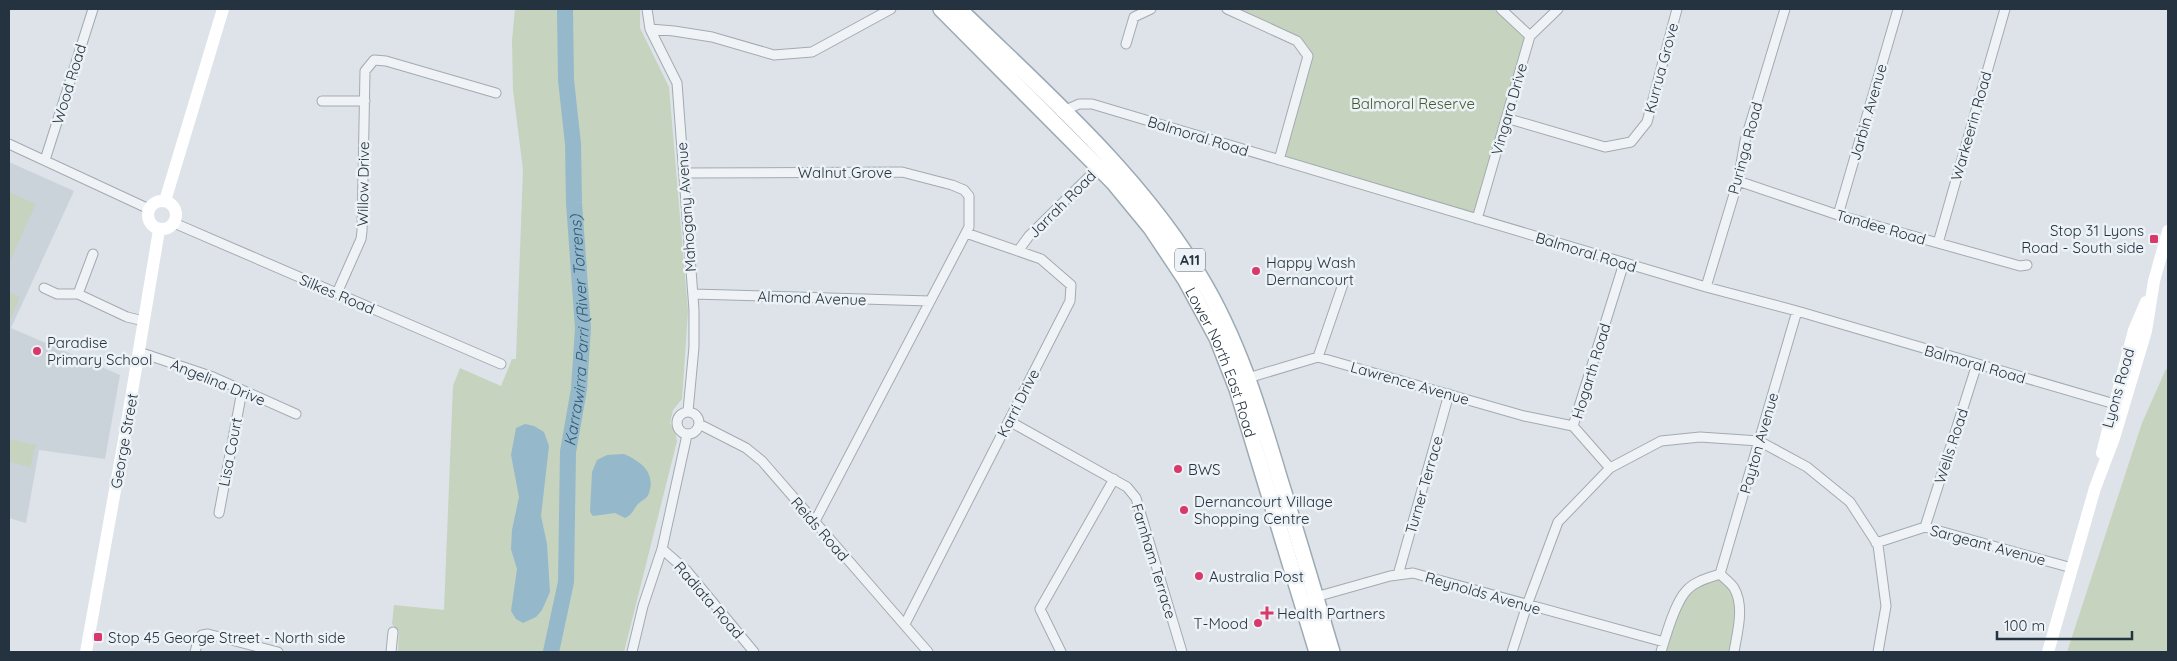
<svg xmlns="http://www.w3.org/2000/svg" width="2177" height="661" font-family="Quicksand,sans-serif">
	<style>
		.built { fill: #cbd3da }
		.green { fill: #c6d3be }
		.water { fill: #95b8cb }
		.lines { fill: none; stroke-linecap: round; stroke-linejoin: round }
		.river { stroke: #95b8cb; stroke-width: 16 }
		.street-casing { stroke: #a2abb2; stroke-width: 11 }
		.primary-casing { stroke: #9caab5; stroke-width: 18 }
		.street { stroke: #f0f3f6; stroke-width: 9 }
		.secondary { stroke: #fff; stroke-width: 12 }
		.primary { stroke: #fff; stroke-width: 15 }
		.poi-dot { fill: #d8386a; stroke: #edf2f6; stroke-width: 2 }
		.labels { text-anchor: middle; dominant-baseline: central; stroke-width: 5; stroke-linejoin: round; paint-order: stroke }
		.shield { fill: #edf2f6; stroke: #616c77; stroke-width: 1 }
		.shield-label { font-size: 14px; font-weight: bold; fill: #253340 }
		.street-label { font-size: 15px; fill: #253340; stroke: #edf2f6 }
		.park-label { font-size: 15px; fill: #415d32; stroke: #edf2f6 }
		.poi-label { font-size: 15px; fill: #253340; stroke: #edf2f6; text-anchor: start }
		.water-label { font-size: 16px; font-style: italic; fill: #2d5a77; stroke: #edf2f6 }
	</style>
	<rect width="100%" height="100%" fill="#dde3e8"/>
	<!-- built -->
	<path class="built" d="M9,162L74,191L11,328L120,375L105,459L39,450L26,523L9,518Z"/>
	<!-- green -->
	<path class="green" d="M515,9H640V28L669,87L688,311L682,399L673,410L670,423L675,431L677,441L624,652H398L399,631L392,624L394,605L444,610L453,386L460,368L501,386L512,359H516L523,170L513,90L512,41Z
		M1227,9H1501L1530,36L1477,219L1279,160L1308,56L1297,40Z
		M9,192L36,204L9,263Z
		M9,292L20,297L10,320L9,319Z
		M2166,369H2168V652H2067L2142,423Z
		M9,439L36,445L30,467L9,462Z
		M1720,574L1734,588L1739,605L1734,652H1662L1687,590Z"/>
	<!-- water -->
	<path class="water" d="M525,424L534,426L544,432L549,446L541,516L547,544L550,592L542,610L536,617L523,623L516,619L511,611L517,569L511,549L512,530L519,497L511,455L516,428Z
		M624,454C640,461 656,472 649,493C647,499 642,500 638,504C633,510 632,515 625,518L615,513L593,516L590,512L592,472L597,460L607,455Z"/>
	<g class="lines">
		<!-- river -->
		<path class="river" id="s1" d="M551,652L566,582L568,452L579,389L583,328L574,203L573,144L566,80L565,9"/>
		<defs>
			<path id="street" d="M647,9L650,29L677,83L694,310V347L688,411
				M1227,9L1297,41L1308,56L1279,160
				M1501,9L1530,36
				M650,29L674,31L712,37L774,55L812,52L891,9
				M1126,44L1134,17L1151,9
				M322,101H365
				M1061,112L1079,104H1092L1706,287L1797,311L2118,405
				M1506,118L1605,147L1631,142L1647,122L1677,9
				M9,144L149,209
				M45,160L93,9
				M684,173L902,172L952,185L964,190L969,196V227L814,523
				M1738,181L1838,215L2020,266L2027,265
				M1838,215L1898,9
				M1477,219L1530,36L1558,9
				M174,223L501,364
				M1938,243L2005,9
				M1018,251L1029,236L1101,165
				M1706,287L1738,181L1745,141L1785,9
				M44,288L57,294H78L127,317L144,321
				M337,293L361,239L362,231L365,71L374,60L386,61L496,93
				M78,294L93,254
				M693,294L930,301
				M139,352L213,377L296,414
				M1318,357L1343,284
				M1248,378L1318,357L1524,416L1573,426
				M677 423a11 11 0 1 1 22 0a11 11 0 1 1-22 0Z
				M1009,421L1127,487L1136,498L1182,652
				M699,424L746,448L762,461L928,652
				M1610,468L1573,426L1624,263
				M219,513L242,391
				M1925,527L1977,364
				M1876,543L1925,527L2072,568
				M662,549L687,571L754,652
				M1720,574L1797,311
				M1398,575L1449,394
				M1312,598L1390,576L1413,573L1664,642
				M905,624L1070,301L1071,285L1041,259L966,233
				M195,652L199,638L202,635L208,634L278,652
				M391,652L393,632
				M632,652L643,606L662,549L687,435
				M1061,652L1040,609L1114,479
				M1512,652L1527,605L1558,522L1610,468L1661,441L1700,437L1759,441L1807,467L1850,502L1878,545L1886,606L1878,652
				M1661,652C1666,635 1675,602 1687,590C1695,581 1709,578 1720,574C1724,578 1731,583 1734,588C1745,607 1737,633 1734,652"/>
			<g id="primary">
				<path id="s2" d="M941,9L1114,183L1151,228L1185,279L1217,338L1237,389L1317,652"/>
				<path d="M959,9C1043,91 1138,173 1199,275C1238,339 1259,409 1280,480C1298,537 1315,595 1332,652"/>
			</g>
		</defs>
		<!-- street casing -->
		<use href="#street" class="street-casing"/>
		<!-- primary casing -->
		<use href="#primary" class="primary-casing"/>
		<!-- street -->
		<use href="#street" class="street"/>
		<!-- secondary -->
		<path class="secondary" d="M148 215a14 14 0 1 1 28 0a14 14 0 1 1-28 0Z
			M165,201L223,9
			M2102,453L2134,330L2146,302
			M86,652L124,440L159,230
			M2048,652L2095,488L2114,438L2146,331L2154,281L2168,231"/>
		<!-- primary -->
		<use href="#primary" class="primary"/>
	</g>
	<!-- markers -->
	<g class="poi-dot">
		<rect x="2149" y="234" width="10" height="10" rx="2.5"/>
		<circle cx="1256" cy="271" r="5"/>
		<circle cx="37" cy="351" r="5"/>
		<circle cx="1178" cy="469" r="5"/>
		<circle cx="1184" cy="510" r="5"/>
		<circle cx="1199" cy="576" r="5"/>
		<path d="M1264.5 605.5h5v5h5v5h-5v5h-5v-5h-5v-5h5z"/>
		<circle cx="1258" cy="623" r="5"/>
		<rect x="93" y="632" width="10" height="10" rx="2.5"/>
	</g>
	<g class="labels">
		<!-- shield labels -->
		<rect class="shield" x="1175" y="248.5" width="30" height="23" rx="4"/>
		<g class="shield-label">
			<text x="1190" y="260">A11</text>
		</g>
		<!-- street labels -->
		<g class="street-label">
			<text transform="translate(1661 68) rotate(-75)">Kurrua Grove</text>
			<text transform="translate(69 84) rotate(-73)">Wood Road</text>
			<text transform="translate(1509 109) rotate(-74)">Vingara Drive</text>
			<text transform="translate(1868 112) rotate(-74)">Jarbin Avenue</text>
			<text transform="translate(1971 126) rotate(-74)">Warkeerin Road</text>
			<text transform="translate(1198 136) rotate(17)">Balmoral Road</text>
			<text transform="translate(1745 148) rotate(-75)">Puringa Road</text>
			<text x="845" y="172">Walnut Grove</text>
			<text transform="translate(363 184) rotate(-89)">Willow Drive</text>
			<text transform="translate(1062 204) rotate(-45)">Jarrah Road</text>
			<text transform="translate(686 207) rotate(-94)">Mahogany Avenue</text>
			<text transform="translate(1881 227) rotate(16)">Tandee Road</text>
			<text transform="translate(1586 252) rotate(17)">Balmoral Road</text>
			<text transform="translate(337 294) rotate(23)">Silkes Road</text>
			<text transform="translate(812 298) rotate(2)">Almond Avenue</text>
			<text stroke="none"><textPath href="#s2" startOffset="456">Lower North East Road</textPath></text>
			<text transform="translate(1975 364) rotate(16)">Balmoral Road</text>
			<text transform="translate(1591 371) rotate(-73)">Hogarth Road</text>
			<text transform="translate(218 382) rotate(22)">Angelina Drive</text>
			<text transform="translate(1410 383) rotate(16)">Lawrence Avenue</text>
			<text transform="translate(2118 388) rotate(-74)">Lyons Road</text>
			<text transform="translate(1018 403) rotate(-63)">Karri Drive</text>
			<text transform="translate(124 441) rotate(-80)">George Street</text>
			<text transform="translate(1759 443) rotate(-74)">Payton Avenue</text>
			<text transform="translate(1951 446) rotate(-72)">Wells Road</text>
			<text transform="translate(230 452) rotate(-79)">Lisa Court</text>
			<text transform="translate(1424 485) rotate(-74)">Turner Terrace</text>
			<text transform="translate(820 529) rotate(49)">Reids Road</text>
			<text transform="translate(1988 545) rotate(15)">Sargeant Avenue</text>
			<text transform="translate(1154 561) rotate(73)">Farnham Terrace</text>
			<text transform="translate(1483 593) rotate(16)">Reynolds Avenue</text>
			<text transform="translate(709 600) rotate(49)">Radiata Road</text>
		</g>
		<!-- park labels -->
		<g class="park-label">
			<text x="1413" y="103">Balmoral Reserve</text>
		</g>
		<!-- poi labels -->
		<g class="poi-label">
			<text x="2144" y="230" text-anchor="end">Stop 31 Lyons<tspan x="2144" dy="17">Road - South side</tspan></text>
			<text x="1266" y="262">Happy Wash<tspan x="1266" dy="17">Dernancourt</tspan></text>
			<text x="47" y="342">Paradise<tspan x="47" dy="17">Primary School</tspan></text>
			<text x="1188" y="469">BWS</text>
			<text x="1194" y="501">Dernancourt Village<tspan x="1194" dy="17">Shopping Centre</tspan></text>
			<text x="1209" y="576">Australia Post</text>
			<text x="1277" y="613">Health Partners</text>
			<text x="1248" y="623" text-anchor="end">T-Mood</text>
			<text x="108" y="637">Stop 45 George Street - North side</text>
		</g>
		<!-- water labels -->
		<g class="water-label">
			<text stroke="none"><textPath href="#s1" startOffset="324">Karrawirra Parri (River Torrens)</textPath></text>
		</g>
	</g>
	<!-- border -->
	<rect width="2177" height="661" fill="none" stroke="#253340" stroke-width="20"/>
	<!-- scale -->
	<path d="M1997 631v8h135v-8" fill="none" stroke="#253340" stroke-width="2.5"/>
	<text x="2004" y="631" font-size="15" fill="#253340" stroke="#edf2f6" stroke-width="4" paint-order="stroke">100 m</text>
</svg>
